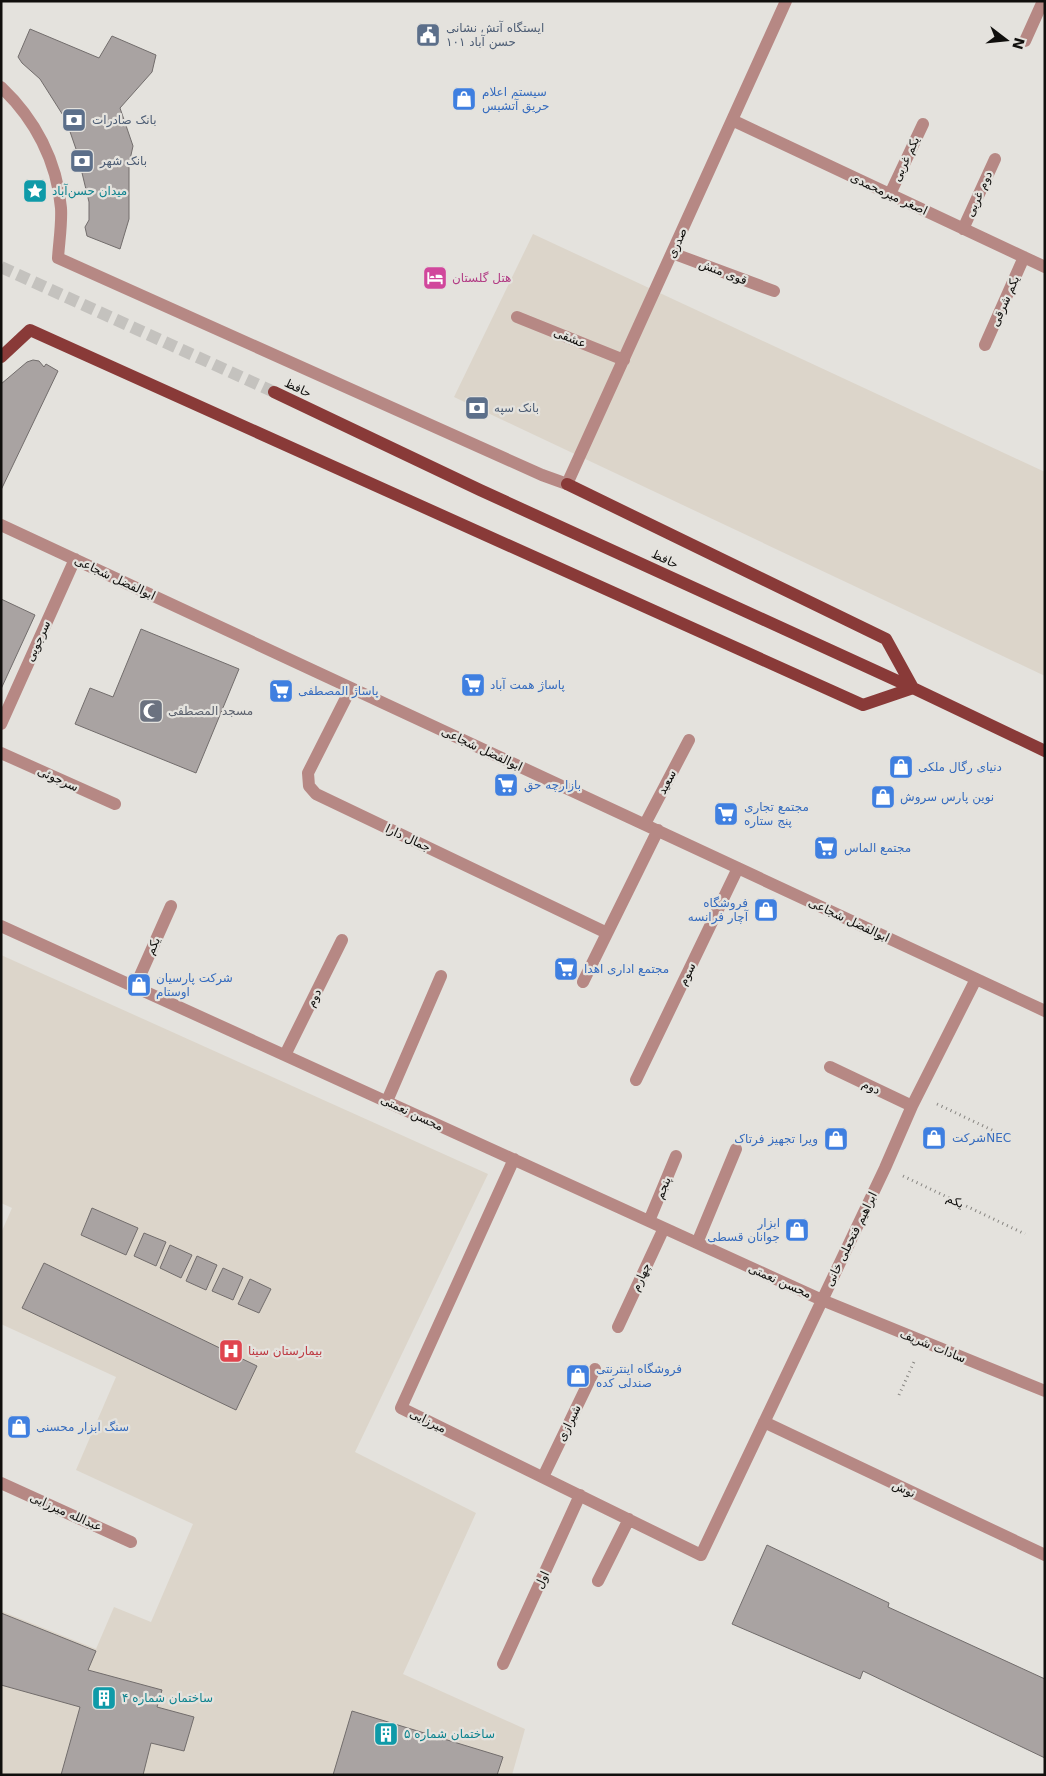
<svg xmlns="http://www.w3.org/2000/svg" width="1046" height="1776" font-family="'DejaVu Sans','Noto Sans Arabic',sans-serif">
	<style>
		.built { fill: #dcd5ca }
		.building { fill: #a9a3a2; stroke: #726d6c }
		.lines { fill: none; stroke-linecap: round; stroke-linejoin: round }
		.major-tunnel { stroke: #c4c2be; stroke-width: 12; stroke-dasharray: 12 6; stroke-linecap: butt }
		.path { stroke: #888682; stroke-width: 3; stroke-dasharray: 1 4; stroke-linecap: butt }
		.minor { stroke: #b68884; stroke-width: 12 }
		.major { stroke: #893a38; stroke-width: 12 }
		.labels { text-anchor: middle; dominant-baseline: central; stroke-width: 4.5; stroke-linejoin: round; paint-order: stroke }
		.service-label { font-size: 12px; fill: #4e5e75; stroke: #e4e2dd; text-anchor: start }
		.shop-label { font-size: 12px; fill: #366cbe; stroke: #e4e2dd; text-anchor: start }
		.street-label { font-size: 12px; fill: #100f0d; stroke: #e4e2dd }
		.culture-label { font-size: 12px; fill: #0d838f; stroke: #e4e2dd; text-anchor: start }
		.hotel-label { font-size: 12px; fill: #b23c85; stroke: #e4e2dd; text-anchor: start }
		.worship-label { font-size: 12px; fill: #5b616d; stroke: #e4e2dd; text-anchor: start }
		.health-label { font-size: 12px; fill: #be3a42; stroke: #e4e2dd; text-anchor: start }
	</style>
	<rect width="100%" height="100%" fill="#e4e2dd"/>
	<!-- built -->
	<path class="built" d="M533,234L1045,472V676L454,397Z
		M1,955L488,1174L355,1452L476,1513L403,1674L525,1729L512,1775H1V1611L96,1649L114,1607L151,1622L193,1524L76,1470L116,1377L1,1324V1233L12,1208L1,1203Z"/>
	<!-- building -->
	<path class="building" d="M30,29L99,58L112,36L156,55L152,72L120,108L133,146L129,164V219L120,249L87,236L85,227L89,220V202L77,152L66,120L40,79L22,63L18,57Z
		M33,360L39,361L44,367L46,364L58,371L1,490V384L27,362Z
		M1,599L35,615L1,689Z
		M141,629L239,669L196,773L75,724L90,688L113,697Z
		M92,1208L138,1228L126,1255L81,1235Z
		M144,1233L166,1242L156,1266L134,1256Z
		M170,1245L192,1255L181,1278L160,1268Z
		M197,1256L217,1265L206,1290L186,1281Z
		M44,1263L257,1366L236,1410L22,1308Z
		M223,1268L243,1277L233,1300L212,1291Z
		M250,1279L271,1289L259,1313L238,1304Z
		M767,1545L889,1603L888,1607L1045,1679V1758L863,1671L860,1679L732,1624Z
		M1,1613L96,1651L88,1670L162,1690L157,1707L194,1717L184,1751L151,1743L143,1775H61L80,1707L1,1685Z
		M352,1711L503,1757L497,1775H333Z"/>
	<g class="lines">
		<!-- major-tunnel -->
		<path class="major-tunnel" d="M1,267L274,392"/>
		<!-- path -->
		<path class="path" d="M937,1104L996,1132
			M903,1176L1025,1234
			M899,1395L914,1362"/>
		<!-- minor -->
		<path class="minor" d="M1025,41L1043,1
			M1,87C35,119 57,161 61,208C62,224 59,242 58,258L542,475L567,484L786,1
			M732,120L1045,267
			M890,194L923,124
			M963,229L995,159
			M672,253L774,291
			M517,317L624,360
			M985,345L1024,257
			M1,525L1045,1011
			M351,688L308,773L309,786L316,794L607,933
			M1,724L75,559
			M1,753L115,804
			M645,824L689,740
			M1,926L822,1300L1045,1391
			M583,982L658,830
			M135,987L171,906
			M285,1055L342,940
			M830,1067L912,1106
			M636,1080L738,868
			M387,1101L441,976
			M514,1159L401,1408L701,1555L885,1168L912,1106L976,979
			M649,1221L676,1156
			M697,1243L736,1149
			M618,1327L664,1228
			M764,1422L1045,1555
			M543,1477L595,1369
			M1,1483L131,1542
			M598,1581L629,1519
			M503,1664L580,1495"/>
		<!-- major -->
		<path class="major" d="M1,357L30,330L863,705L913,688L886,639L567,484
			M274,392L480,490L913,688L1045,751"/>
	</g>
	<!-- icons -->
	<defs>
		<symbol id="civic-square" viewBox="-11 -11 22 22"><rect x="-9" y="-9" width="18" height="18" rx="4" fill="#5c6f8a" stroke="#e4e2dd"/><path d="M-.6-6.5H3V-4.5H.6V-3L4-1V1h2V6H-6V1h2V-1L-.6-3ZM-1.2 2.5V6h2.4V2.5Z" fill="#fff"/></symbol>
		<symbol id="shop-square" viewBox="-11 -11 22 22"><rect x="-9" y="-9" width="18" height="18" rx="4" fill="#3f7fe0" stroke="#e4e2dd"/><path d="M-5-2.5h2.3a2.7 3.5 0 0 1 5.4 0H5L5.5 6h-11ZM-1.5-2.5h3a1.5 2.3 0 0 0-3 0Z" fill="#fff"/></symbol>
		<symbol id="bank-square" viewBox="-11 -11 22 22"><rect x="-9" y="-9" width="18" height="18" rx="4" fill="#5c6f8a" stroke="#e4e2dd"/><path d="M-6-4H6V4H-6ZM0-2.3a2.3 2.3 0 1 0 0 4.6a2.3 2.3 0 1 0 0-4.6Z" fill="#fff"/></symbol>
		<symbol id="sight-square" viewBox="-11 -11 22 22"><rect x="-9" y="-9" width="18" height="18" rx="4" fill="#0f9aa8" stroke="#e4e2dd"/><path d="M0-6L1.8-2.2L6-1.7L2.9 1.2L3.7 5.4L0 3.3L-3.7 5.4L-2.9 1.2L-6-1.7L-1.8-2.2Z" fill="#fff"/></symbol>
		<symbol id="hotel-square" viewBox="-11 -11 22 22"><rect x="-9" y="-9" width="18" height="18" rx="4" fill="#d1479c" stroke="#e4e2dd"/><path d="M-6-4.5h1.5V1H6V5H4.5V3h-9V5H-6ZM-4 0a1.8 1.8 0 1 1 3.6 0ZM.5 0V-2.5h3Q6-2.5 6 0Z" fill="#fff"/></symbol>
		<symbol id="supermarket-square" viewBox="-11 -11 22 22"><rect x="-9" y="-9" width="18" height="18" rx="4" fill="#3f7fe0" stroke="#e4e2dd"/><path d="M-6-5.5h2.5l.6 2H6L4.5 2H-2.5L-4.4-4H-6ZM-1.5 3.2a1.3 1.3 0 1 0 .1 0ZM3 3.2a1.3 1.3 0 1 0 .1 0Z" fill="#fff"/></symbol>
		<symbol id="mosque-square" viewBox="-11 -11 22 22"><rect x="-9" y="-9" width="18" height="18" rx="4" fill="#6b7280" stroke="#e4e2dd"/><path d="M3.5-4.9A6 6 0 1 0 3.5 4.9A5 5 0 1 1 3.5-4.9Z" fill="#fff"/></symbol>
		<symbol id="hospital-square" viewBox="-11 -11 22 22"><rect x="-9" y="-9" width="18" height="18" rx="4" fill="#e0444e" stroke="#e4e2dd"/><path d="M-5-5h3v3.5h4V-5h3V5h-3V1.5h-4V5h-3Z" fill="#fff"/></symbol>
		<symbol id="building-square" viewBox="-11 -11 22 22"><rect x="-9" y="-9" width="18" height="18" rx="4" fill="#0f9aa8" stroke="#e4e2dd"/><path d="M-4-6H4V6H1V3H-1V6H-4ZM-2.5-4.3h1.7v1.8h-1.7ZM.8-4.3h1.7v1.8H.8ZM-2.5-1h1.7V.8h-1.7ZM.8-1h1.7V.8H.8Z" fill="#fff"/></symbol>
	</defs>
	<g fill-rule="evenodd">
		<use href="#civic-square" x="414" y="21" width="28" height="28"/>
		<use href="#shop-square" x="450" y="85" width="28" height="28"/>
		<use href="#bank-square" x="60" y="106" width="28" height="28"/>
		<use href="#bank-square" x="68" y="147" width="28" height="28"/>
		<use href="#sight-square" x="21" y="177" width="28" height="28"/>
		<use href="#hotel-square" x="421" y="264" width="28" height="28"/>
		<use href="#bank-square" x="463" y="394" width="28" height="28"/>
		<use href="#supermarket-square" x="459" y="671" width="28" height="28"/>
		<use href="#supermarket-square" x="267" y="677" width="28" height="28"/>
		<use href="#mosque-square" x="137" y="697" width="28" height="28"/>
		<use href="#shop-square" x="887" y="753" width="28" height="28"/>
		<use href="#supermarket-square" x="492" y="771" width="28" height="28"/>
		<use href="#shop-square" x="869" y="783" width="28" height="28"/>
		<use href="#supermarket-square" x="712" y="800" width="28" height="28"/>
		<use href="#supermarket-square" x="812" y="834" width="28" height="28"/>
		<use href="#shop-square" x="752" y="896" width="28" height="28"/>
		<use href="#supermarket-square" x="552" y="955" width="28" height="28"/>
		<use href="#shop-square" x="125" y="971" width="28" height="28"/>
		<use href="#shop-square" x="920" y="1124" width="28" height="28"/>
		<use href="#shop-square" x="822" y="1125" width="28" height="28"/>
		<use href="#shop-square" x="783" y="1216" width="28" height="28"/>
		<use href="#hospital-square" x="217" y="1337" width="28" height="28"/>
		<use href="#shop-square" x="564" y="1362" width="28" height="28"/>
		<use href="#shop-square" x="5" y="1413" width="28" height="28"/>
		<use href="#building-square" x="90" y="1684" width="28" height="28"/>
		<use href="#building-square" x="372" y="1720" width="28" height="28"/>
	</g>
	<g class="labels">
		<!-- service labels -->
		<g class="service-label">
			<text x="446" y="28">ایستگاه آتش نشانی<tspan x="446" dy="14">۱۰۱ حسن آباد</tspan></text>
			<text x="92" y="120">بانک صادرات</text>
			<text x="100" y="161">بانک شهر</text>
			<text x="494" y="408">بانک سپه</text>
		</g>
		<!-- shop labels -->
		<g class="shop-label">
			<text x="482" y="92">سیستم اعلام<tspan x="482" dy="14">حریق آتشبس</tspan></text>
			<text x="490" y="685">پاساژ همت آباد</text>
			<text x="298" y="691">پاساژ المصطفی</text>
			<text x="918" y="767">دنیای رگال ملکی</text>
			<text x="524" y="785">بازارچه حق</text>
			<text x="900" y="797">نوین پارس سروش</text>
			<text x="744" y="807">مجتمع تجاری<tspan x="744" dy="14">پنج ستاره</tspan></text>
			<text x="844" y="848">مجتمع الماس</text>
			<text x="748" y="903" text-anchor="end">فروشگاه<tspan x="748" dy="14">آچار فرانسه</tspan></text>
			<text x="584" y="969">مجتمع اداری اهدا</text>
			<text x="156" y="978">شرکت پارسیان<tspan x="156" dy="14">اوستام</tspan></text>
			<text x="952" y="1138">شرکتNEC</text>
			<text x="818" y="1139" text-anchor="end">ویرا تجهیز فرتاک</text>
			<text x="780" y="1223" text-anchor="end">ابزار<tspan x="780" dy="14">جوانان قسطی</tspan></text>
			<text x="596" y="1369">فروشگاه اینترنتی<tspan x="596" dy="14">صندلی کده</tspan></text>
			<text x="36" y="1427">سنگ ابزار محسنی</text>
		</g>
		<!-- street labels -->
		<g class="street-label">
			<text transform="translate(906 159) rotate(-65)">یکم غربی</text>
			<text transform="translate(889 194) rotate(25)">اصغر میرمحمدی</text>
			<text transform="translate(979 194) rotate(-66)">دوم غربی</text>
			<text transform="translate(677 243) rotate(-66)">صدری</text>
			<text transform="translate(723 272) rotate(21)">قوی منش</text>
			<text transform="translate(1005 301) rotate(-66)">یکم شرقی</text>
			<text transform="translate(570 338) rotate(22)">عشقی</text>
			<text transform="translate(298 388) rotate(25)">حافظ</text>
			<text transform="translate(665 559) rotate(25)">حافظ</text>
			<text transform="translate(115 578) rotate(25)">ابوالفضل شجاعی</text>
			<text transform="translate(38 641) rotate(-66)">سرجویی</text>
			<text transform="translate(482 749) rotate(25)">ابوالفضل شجاعی</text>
			<text transform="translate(58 779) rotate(24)">سرجوئی</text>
			<text transform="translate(667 782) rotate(-62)">سعید</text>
			<text transform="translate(408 838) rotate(25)">جمال دارا</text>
			<text transform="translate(849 920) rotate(25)">ابوالفضل شجاعی</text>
			<text transform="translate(153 946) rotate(-66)">یکم</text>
			<text transform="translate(687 974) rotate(-64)">سوم</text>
			<text transform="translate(314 998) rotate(-64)">دوم</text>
			<text transform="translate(871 1087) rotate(25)">دوم</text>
			<text transform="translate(412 1113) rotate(25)">محسن نعمتی</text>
			<text transform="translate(663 1188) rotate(-68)">پنجم</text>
			<text transform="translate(955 1201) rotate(25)">یکم</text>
			<text transform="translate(851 1239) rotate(-64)">ابراهیم فتحعلی خانی</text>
			<text transform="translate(641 1277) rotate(-65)">چهارم</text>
			<text transform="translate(780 1281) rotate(24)">محسن نعمتی</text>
			<text transform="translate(933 1346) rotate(22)">سادات شریف</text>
			<text transform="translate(428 1421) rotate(26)">میرزایی</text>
			<text transform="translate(569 1423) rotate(-64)">شیرازی</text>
			<text transform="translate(904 1489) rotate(25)">نوش</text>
			<text transform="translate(66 1512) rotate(24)">عبدالله میرزایی</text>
			<text transform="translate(542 1580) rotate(-66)">اول</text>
		</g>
		<!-- culture labels -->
		<g class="culture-label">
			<text x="52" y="191">میدان حسن‌آباد</text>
			<text x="122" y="1698">ساختمان شماره ۴</text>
			<text x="404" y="1734">ساختمان شماره ۵</text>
		</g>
		<!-- hotel labels -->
		<g class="hotel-label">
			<text x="452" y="278">هتل گلستان</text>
		</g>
		<!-- worship labels -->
		<g class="worship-label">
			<text x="168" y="711">مسجد المصطفی</text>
		</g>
		<!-- health labels -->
		<g class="health-label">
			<text x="248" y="1351">بیمارستان سینا</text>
		</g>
	</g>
	<!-- border -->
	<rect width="1046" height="1776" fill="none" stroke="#100f0d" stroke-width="5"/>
	<!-- north arrow -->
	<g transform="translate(1006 40) rotate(106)" stroke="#e4e2dd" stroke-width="4" paint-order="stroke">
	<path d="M0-4L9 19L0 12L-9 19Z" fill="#100f0d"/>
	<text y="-8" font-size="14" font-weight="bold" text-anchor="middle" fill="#100f0d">N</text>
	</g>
</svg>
